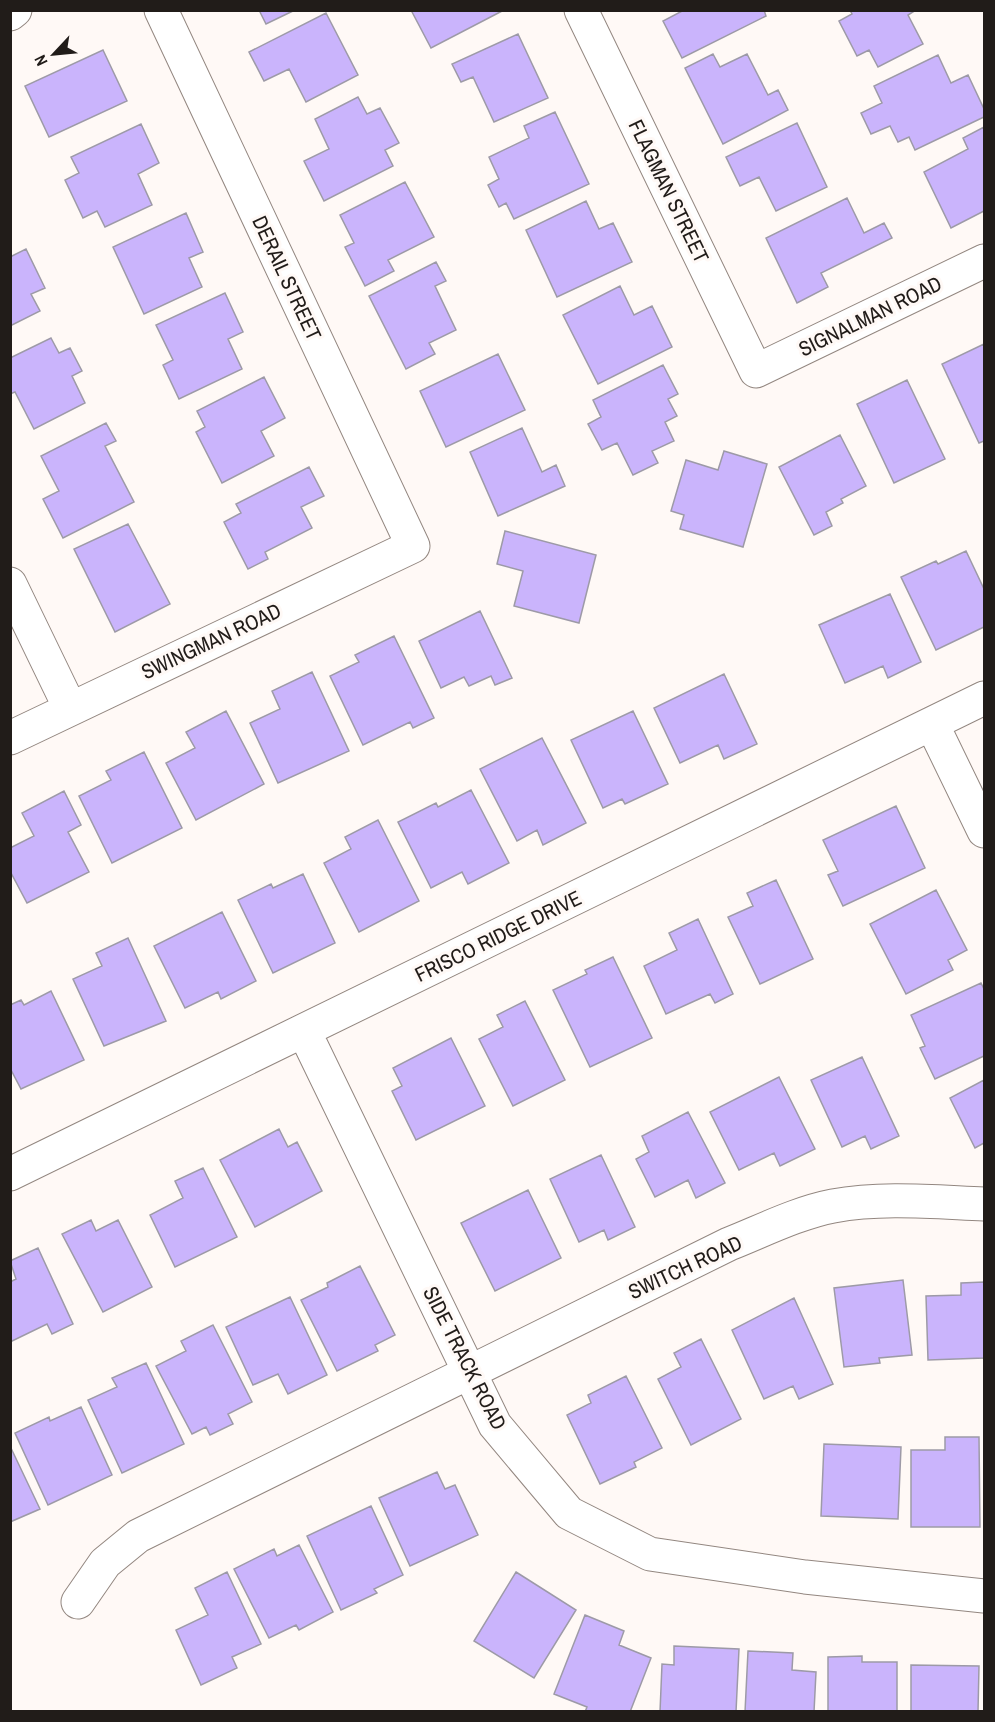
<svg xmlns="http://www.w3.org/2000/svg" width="995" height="1722" font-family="'Archivo Narrow',sans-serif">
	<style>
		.building { fill: #cab4fc; stroke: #9d9aa7; stroke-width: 1.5 }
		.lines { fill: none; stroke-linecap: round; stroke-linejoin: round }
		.minor-casing { stroke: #938780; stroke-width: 35 }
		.minor { stroke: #fff; stroke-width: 33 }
		.labels { text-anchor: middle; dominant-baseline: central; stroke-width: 6; stroke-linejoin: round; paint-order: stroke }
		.street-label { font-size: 21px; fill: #211c19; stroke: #fff9f6 }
	</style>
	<rect width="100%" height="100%" fill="#fff9f6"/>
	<!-- building -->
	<path class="building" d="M259,10H295L266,24Z
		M411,10H504L431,48Z
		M684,10H764L766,16L682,58L663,21Z
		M850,10H916L908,15L923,44L878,67L869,50L857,56L839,21L852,14Z
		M326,13L358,75L306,102L289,69L264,81L249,52Z
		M518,34L548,98L494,122L473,77L461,82L452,64Z
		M103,50L127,101L49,137L25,86Z
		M713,54L720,67L747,54L768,95L778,90L788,110L723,144L685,68Z
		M938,55L951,83L968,75L984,109V117L915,150L909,137L898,142L890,126L871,134L861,113L882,103L874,86Z
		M358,97L367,114L380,108L399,143L385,150L393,166L324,201L304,161L329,149L315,119Z
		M555,112L589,184L514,219L506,203L499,207L488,185L499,179L489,157L529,138L524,126Z
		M797,123L827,187L776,211L759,177L740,186L726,157Z
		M141,124L159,163L138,174L152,205L105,227L97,211L83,218L65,180L79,173L71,157Z
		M984,127V211L951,228L924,172L968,149L963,138Z
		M405,182L434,237L388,260L394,271L365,286L345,247L354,243L340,215Z
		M847,198L864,233L884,223L892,238L821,273L828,287L797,303L766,238Z
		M586,201L599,229L613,223L632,262L557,297L526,230Z
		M186,213L203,252L189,258L202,287L144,314L113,247Z
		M26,249L45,288L31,294L40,311L10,326V254L12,256Z
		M436,262L446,281L435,286L456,330L429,343L435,354L406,369L369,296Z
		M620,286L634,315L652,306L672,347L598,384L563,315Z
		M225,293L243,332L228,339L242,369L179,399L163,365L173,360L156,325Z
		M51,338L59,353L70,348L82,371L72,376L85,403L34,429L15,392L10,394V358Z
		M984,344V441L979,443L942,364Z
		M498,354L525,410L446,447L420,391Z
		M663,365L678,394L668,399L677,416L665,422L674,441L652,451L658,463L633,475L617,443L602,450L588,424L601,417L593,400Z
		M264,377L285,418L261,431L274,456L222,483L196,432L205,427L197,411Z
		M907,380L945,459L894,483L857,404Z
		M106,423L116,441L105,446L134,502L63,538L43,499L59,491L41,456Z
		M522,428L542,472L556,465L565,486L498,516L470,452Z
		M840,435L866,486L841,499L843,503L826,512L832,526L814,535L779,467Z
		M724,451L767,464L743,547L680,529L684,515L671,511L686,460L718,470Z
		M309,467L324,496L301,507L312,528L265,552L268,559L248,569L224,522L241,513L236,504Z
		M128,524L170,604L115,632L74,549Z
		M505,531L596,555L579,623L514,606L523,571L497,564Z
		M966,551L984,589V627L936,650L901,577L936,561L938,564Z
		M890,594L921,662L888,678L883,666L845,683L819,625Z
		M480,611L512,678L495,685L491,676L469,686L464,677L441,688L419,641Z
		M394,636L434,718L413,728L410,722L363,745L330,676L359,662L355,655Z
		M312,672L349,751L278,783L250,723L280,709L272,691Z
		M724,674L757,744L724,759L718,745L680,763L654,708Z
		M226,711L264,784L196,820L166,763L195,748L186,732Z
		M633,711L668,784L625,804L622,799L603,808L571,740Z
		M542,738L586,823L543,845L537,830L517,841L480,769Z
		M144,752L182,828L112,863L79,796L111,780L106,771Z
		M471,790L509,863L468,884L462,872L431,888L398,822L436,803L438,807Z
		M64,791L81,825L68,832L89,872L27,903L10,871V848L34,836L22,813Z
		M896,806L925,868L843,906L828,875L838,871L823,840Z
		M378,820L419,901L359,932L324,863L351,849L345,837Z
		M303,874L335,943L273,973L238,900L271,884L273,888Z
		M776,880L813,959L760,984L728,917L753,906L747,893Z
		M936,890L967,950L948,960L953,970L906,994L870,924Z
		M222,912L256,981L221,999L218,992L185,1008L154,946Z
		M698,919L733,994L715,1003L710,994L666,1014L644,966L677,950L669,933Z
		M128,938L166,1021L104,1046L73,979L102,966L96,953Z
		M613,957L652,1038L590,1067L553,990L587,974L585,970Z
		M981,983L984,989V1056L935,1079L920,1048L925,1046L911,1015Z
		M51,991L84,1060L21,1089L10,1068V1005L21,1000L24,1005Z
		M525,1001L565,1080L513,1106L479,1039L503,1027L497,1015Z
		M451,1038L485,1106L416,1140L392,1091L402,1086L393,1068Z
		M862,1057L899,1136L871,1149L865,1136L842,1147L811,1080Z
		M779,1077L815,1149L780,1166L774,1153L739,1170L710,1112Z
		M984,1080V1143L975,1148L950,1098Z
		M688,1112L725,1183L696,1198L688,1180L655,1197L636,1159L649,1152L642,1136Z
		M279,1129L288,1147L297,1142L322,1191L255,1227L220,1160Z
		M601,1155L635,1227L608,1240L604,1230L579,1242L550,1179Z
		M203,1168L237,1237L175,1267L150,1215L183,1198L175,1181Z
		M528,1190L561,1258L495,1291L461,1223Z
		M91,1220L96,1231L118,1220L152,1287L103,1312L62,1234Z
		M38,1248L73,1324L52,1334L47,1324L10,1342V1282L16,1279L10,1261Z
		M360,1266L395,1335L375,1345L378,1351L337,1371L301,1300L328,1287L327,1283Z
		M903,1280L912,1355L879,1358L880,1363L844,1367L834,1288Z
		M984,1282V1358L928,1360L926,1296L961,1295V1283Z
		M290,1297L327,1375L288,1394L278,1374L253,1385L226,1327Z
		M794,1298L833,1384L799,1399L793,1386L764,1399L732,1330Z
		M213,1325L252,1402L228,1414L233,1424L210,1435L206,1427L192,1434L156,1366L186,1351L181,1341Z
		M701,1339L741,1419L691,1445L658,1379L681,1367L674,1353Z
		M146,1363L184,1444L122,1473L88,1400L117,1387L112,1378Z
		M626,1376L662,1448L634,1462L636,1467L600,1484L567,1415L591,1403L588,1395Z
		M81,1407L112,1475L48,1505L15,1433L49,1417L50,1421Z
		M945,1437H979L980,1527H911V1450H945Z
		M824,1444L901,1447L898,1519L821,1516Z
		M10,1446L40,1509L10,1522Z
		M437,1472L445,1489L455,1485L478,1535L410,1566L379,1498Z
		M371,1506L403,1575L374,1589L377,1593L341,1610L307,1536Z
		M299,1545L333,1612L299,1630L296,1625L269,1638L234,1569L274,1549L277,1556Z
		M227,1572L261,1644L232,1657L237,1668L201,1685L176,1630L208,1615L195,1588Z
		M516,1572L576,1610L534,1678L474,1641Z
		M585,1615L624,1631L619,1645L651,1658L630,1712H585L587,1707L554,1694Z
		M674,1646L739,1649L736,1712H660L662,1664L674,1665Z
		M748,1651L793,1653L792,1670L816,1672L814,1712H745Z
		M862,1656V1662H897V1712H828V1657Z
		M911,1665L979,1666L978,1712H911Z"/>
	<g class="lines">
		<defs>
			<path id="minor" d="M581,10L756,371L984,261
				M10,14L15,10
				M10,584L70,708
				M932,724L984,831
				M10,738L413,546L161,10
				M304,1031L495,1425L569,1513L650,1554L805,1577L984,1596
				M10,1174L984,698
				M78,1602L105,1563L138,1536L729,1244C762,1231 797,1213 833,1206C882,1197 934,1202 984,1204"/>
		</defs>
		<!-- minor casing -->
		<use href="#minor" class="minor-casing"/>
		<!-- minor -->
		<use href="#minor" class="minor"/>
	</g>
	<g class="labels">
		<!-- street labels -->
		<g class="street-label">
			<text transform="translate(669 191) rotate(64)">FLAGMAN STREET</text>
			<text transform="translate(287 278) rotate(65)">DERAIL STREET</text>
			<text transform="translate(870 316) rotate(-26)">SIGNALMAN ROAD</text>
			<text transform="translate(211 641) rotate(-25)">SWINGMAN ROAD</text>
			<text transform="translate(498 936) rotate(-26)">FRISCO RIDGE DRIVE</text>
			<text transform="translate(685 1267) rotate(-25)">SWITCH ROAD</text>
			<text transform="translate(465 1358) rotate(63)">SIDE TRACK ROAD</text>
		</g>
	</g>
	<!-- border -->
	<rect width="995" height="1722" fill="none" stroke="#211c19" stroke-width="24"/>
	<!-- north arrow -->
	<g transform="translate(54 54) rotate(244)" stroke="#fff9f6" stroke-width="4.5" paint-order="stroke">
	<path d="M0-4.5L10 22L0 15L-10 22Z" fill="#211c19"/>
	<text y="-9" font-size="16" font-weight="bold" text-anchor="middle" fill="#211c19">N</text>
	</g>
</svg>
